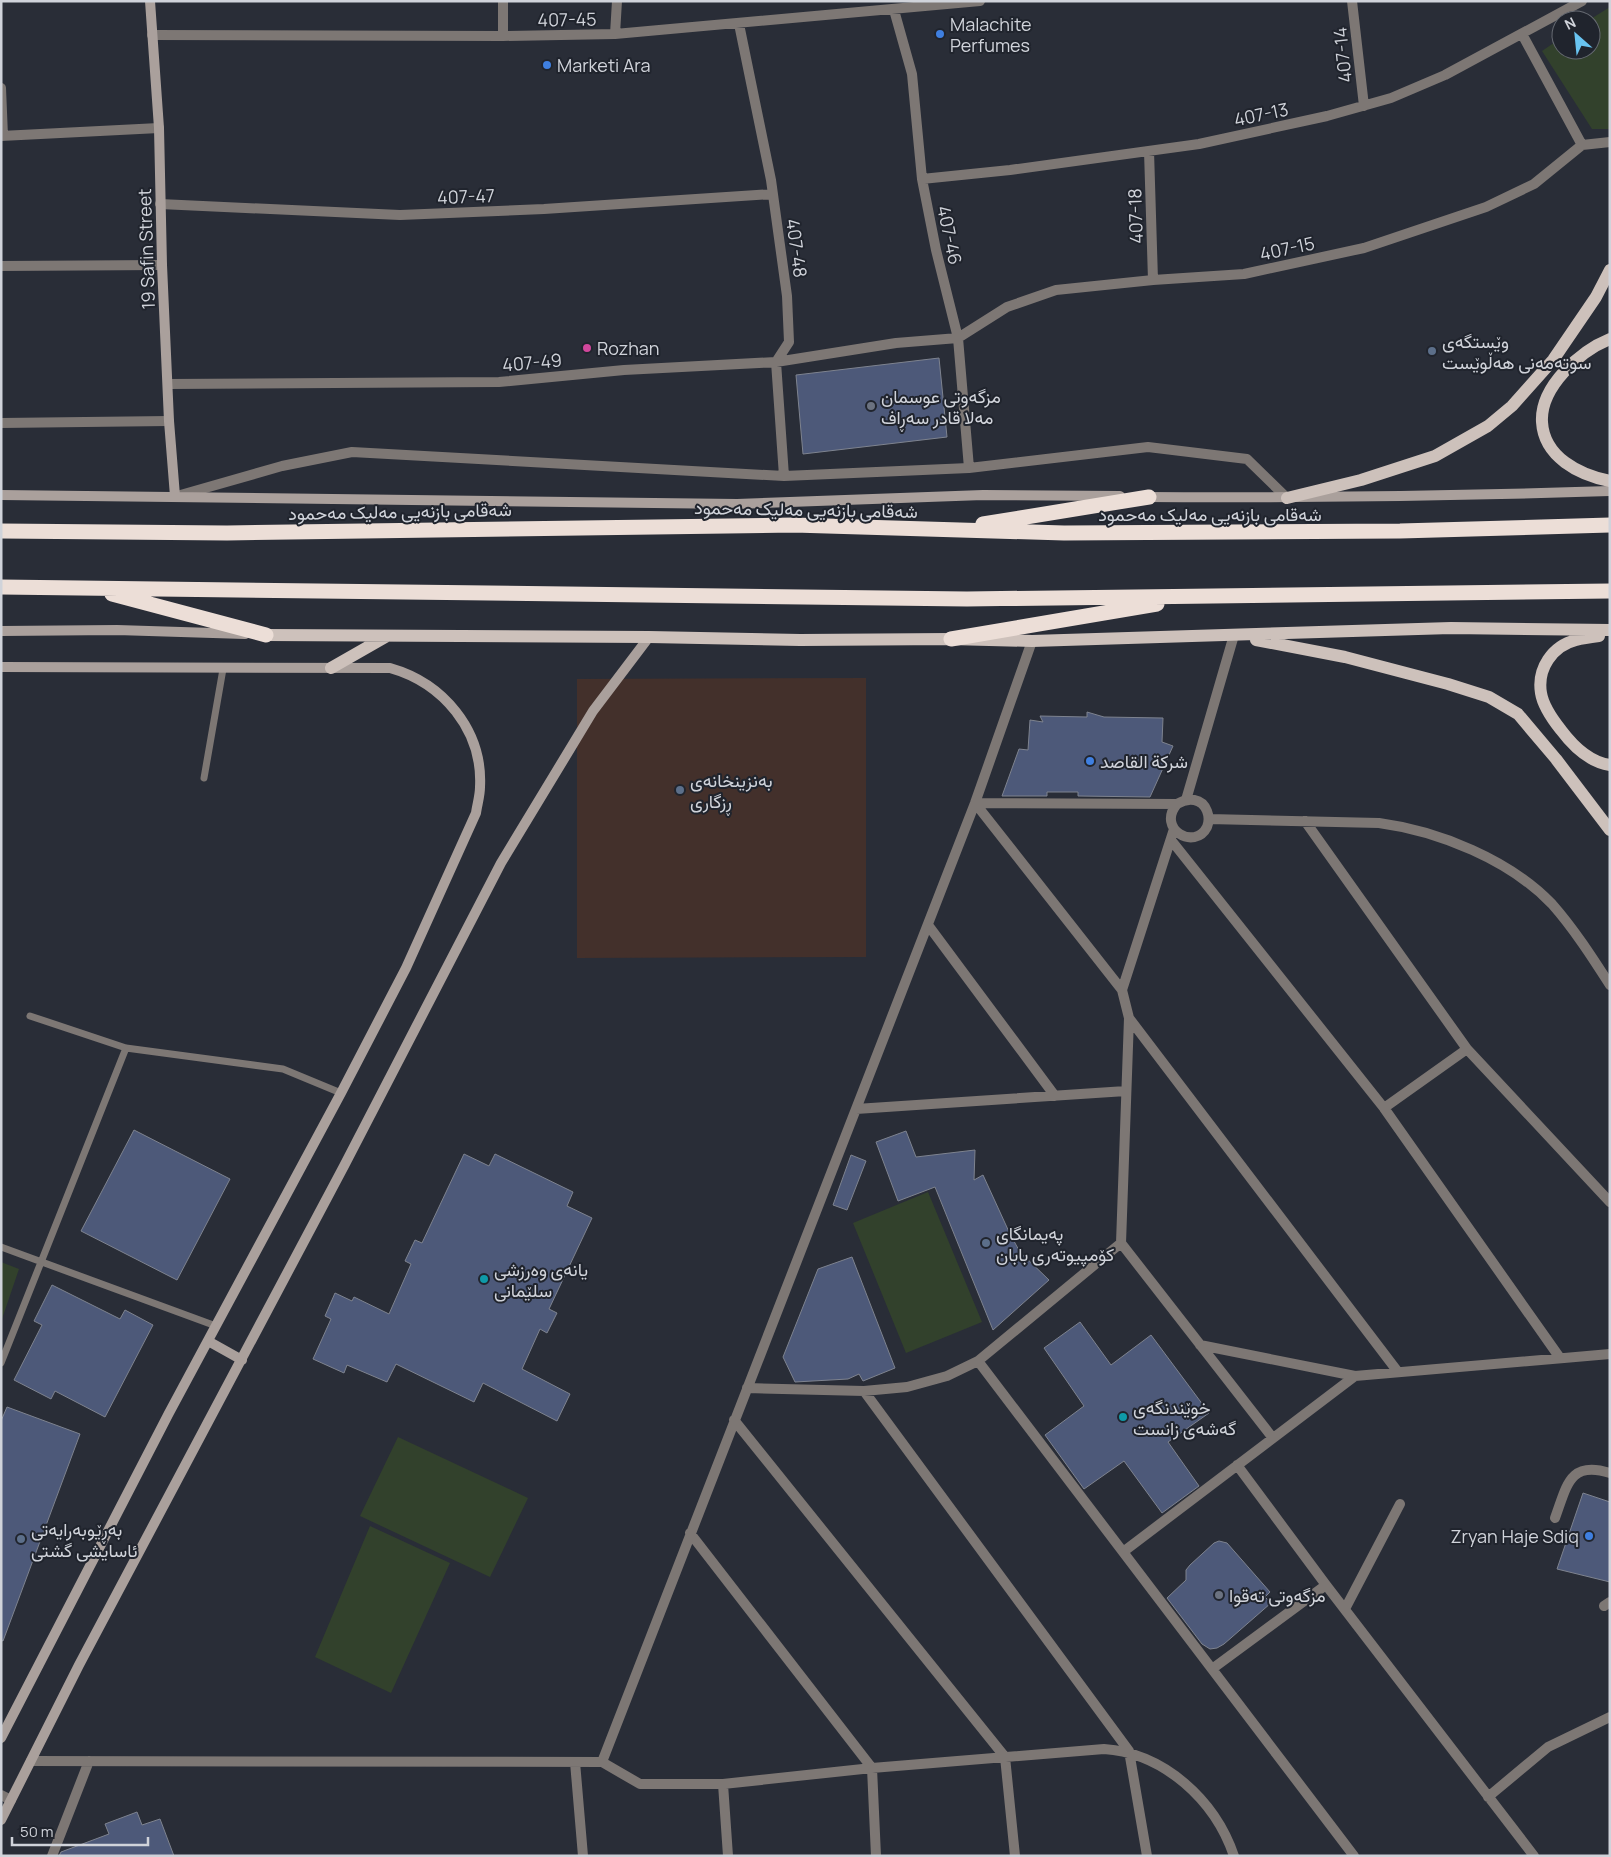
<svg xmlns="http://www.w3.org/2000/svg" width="1611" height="1857" font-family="Manrope,Vazirmatn,sans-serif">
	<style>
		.industrial { fill: #43302b }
		.green { fill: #32412c }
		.building { fill: #4d5979; stroke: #7e838f }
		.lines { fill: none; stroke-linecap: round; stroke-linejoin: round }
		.lane { stroke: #7d7774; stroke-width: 7 }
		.street { stroke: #7d7774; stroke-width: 10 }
		.secondary { stroke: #aaa09c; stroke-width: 10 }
		.primary { stroke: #cdc1bb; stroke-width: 12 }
		.highway { stroke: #ecded7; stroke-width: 15 }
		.shop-dot { fill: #3f7fe0; stroke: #20242d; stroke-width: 2 }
		.hotel-dot { fill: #d1479c; stroke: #20242d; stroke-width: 2 }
		.service-dot { fill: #5c6f8a; stroke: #20242d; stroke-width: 2 }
		.worship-dot { fill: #6b7280; stroke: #20242d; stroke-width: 2 }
		.culture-dot { fill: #0f9aa8; stroke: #20242d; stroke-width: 2 }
		.labels { text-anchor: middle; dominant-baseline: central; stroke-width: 4; stroke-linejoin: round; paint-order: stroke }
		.street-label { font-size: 18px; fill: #d0d3da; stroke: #20242d }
		.poi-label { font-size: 18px; fill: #d0d3da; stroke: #20242d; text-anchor: start }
	</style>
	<rect width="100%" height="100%" fill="#292d37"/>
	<!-- industrial -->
	<path class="industrial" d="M866,678V957L577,958V679Z"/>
	<!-- green -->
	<path class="green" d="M1610,7V129H1592L1542,51L1561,38V50H1591V20H1589Z
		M928,1192L982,1322L906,1353L853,1223Z
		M1,1262L19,1269L1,1322Z
		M398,1437L528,1498L490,1577L360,1516Z
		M370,1526L450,1563L391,1693L315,1657Z"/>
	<!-- building -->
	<path class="building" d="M939,358L947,437L803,454L796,375Z
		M1087,712L1104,717L1163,718L1162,742L1173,746L1150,797L1078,796V792H1047V796H1002L1019,749L1028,750L1030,720L1043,722L1040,716L1087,717Z
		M134,1130L230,1179L177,1280L81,1231Z
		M906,1131L916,1157L975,1150L974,1180L983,1175L1010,1234L1020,1252L1049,1280L993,1330L935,1187L898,1201L876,1142Z
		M464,1154L489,1166L495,1154L573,1192L567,1206L592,1218L549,1309L557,1313L547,1333L540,1329L522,1369L570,1394L557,1421L483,1383L474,1402L396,1364L387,1382L347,1365L344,1373L313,1359L331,1319L325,1316L335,1293L352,1301L354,1297L389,1314L411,1264L405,1261L415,1240L422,1243Z
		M851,1155L866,1161L847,1210L833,1205Z
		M852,1257L895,1368L863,1381L859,1374L848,1379L795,1382L783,1357L818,1269Z
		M52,1285L120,1319L125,1310L153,1325L105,1417L55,1391L51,1399L14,1380L42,1325L34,1321Z
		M1080,1322L1111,1365L1151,1335L1209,1413L1168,1442L1199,1486L1162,1513L1124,1461L1084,1489L1045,1435L1084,1406L1044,1348Z
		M7,1407L80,1434L3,1641L1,1640V1421Z
		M1583,1493L1610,1502V1582L1557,1569Z
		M1219,1541L1227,1543L1270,1592L1265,1597L1271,1603L1224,1644L1217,1648L1210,1649L1202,1644L1167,1598L1186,1580V1570L1190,1565L1214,1543Z
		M137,1812L142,1825L160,1819L174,1856H59L61,1852L109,1834L105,1824Z"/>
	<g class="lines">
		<!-- lane -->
		<path class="lane" d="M204,778L223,669
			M30,1016L126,1048L283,1069L341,1093
			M1,1247L216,1326
			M1,1363L126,1048"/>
		<!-- street -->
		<path class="street" d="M503,1V36
			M1352,1L1364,106
			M894,10L912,74L922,179L936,250L958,338L969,468
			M739,24L771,180L787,296L789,342L776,362L784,476
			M615,34L617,1
			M1522,34L1582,145
			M152,35L503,36L615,34L980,1
			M1,88L3,136
			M1,136L159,128
			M1149,151L1153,280
			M922,179L1010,170L1199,144L1327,116L1391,98L1445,75L1582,1
			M160,204L400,215L544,209L773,194
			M1,266L162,265
			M168,384L499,382L624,370L776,362L896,343L958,338L1007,307L1056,290L1153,280L1244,274L1364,248L1486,207L1534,184L1582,145L1610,142
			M1,423L169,421
			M177,496L282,466L352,452L784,476L969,468L1148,447L1247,459L1287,498
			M1186,800L1234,635
			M975,803L1177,804C1188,797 1202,798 1207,811C1209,816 1209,822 1207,827C1195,851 1156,829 1177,804
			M975,803L1122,990
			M1209,819L1379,823C1439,831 1510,860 1552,904C1574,929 1592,957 1610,985
			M1305,821L1467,1049L1610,1202
			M1174,829L1122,990L1129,1018L1121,1243L1272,1437
			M1171,840L1384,1108L1560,1358
			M928,925L1055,1096
			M1129,1018L1398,1372
			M1384,1108L1467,1049
			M856,1109L1126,1091
			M1200,1345L1355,1376L1610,1354
			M978,1361L1354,1856
			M747,1388L864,1391L907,1387L947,1376L978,1361L1121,1243
			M864,1391L1129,1751L1147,1856
			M734,1420L1005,1757L1015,1856
			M1237,1465L1326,1585L1534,1856
			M1555,1518C1567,1486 1569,1460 1610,1473
			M690,1533L872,1768L876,1856
			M1123,1552L1355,1376
			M1604,1606L1610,1602
			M1345,1609L1400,1504
			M1212,1669L1326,1585
			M31,1761L602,1762L640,1784H723L872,1768L1104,1749C1164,1753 1215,1800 1234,1856
			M575,1762L583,1856
			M602,1762L975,803L1032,641
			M723,1784L728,1856
			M1,1795L11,1800
			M1488,1797L1548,1747L1610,1717
			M52,1856L89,1761"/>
		<!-- secondary -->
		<path class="secondary" d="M150,1L159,128L162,265L169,421L175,496
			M1,495L737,504L983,495L1120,496
			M1145,497C1300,498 1455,496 1610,491
			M1,631L117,630L245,634
			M1,667L390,668C443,683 483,730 480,787C480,796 477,805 476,813L406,968L341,1093L169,1413L1,1738
			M208,1341L242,1360
			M1,1820L79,1665L344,1166L501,863L593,711L649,637"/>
		<!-- primary -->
		<path class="primary" d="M1610,339C1580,351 1540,387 1542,422C1544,457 1579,475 1610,481
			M1287,498L1361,480L1435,456L1488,426L1512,406L1553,360L1596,297L1610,270
			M266,635L649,637L800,640L951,639L1032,641L1451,628L1610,630
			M1599,636C1591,637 1583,638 1576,640C1552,646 1537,669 1541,693C1543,706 1553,720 1561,730C1573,746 1589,762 1610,765
			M1256,640L1345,657L1448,684L1489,697L1518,714L1556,759L1610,830
			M331,668L387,636"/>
		<!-- highway -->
		<path class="highway" d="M983,524L1149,497
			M1,531L227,533L794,525L1064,533L1400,531L1610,525
			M1,587L967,599L1610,591
			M112,594L266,635
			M951,639L1157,604"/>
	</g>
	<!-- markers -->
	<g class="shop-dot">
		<circle cx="940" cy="34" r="5"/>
		<circle cx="547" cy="65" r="5"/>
		<circle cx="1090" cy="761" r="5"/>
		<circle cx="1589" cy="1536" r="5"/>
	</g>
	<circle class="hotel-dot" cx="587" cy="348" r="5"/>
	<g class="service-dot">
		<circle cx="1432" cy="351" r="5"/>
		<circle cx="680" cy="790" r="5"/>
		<circle cx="986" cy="1243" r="5"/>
		<circle cx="21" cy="1539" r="5"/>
	</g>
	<g class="worship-dot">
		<circle cx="871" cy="406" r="5"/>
		<circle cx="1219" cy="1595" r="5"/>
	</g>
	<g class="culture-dot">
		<circle cx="484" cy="1279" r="5"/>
		<circle cx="1123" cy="1417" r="5"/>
	</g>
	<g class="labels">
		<!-- street labels -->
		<g class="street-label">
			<text transform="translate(567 19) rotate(-1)">407-45</text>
			<text transform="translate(1342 55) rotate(-96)">407-14</text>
			<text transform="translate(1261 114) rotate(-12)">407-13</text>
			<text transform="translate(466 196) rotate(-2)">407-47</text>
			<text transform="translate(1135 216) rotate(-92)">407-18</text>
			<text transform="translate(950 235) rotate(78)">407-46</text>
			<text transform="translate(797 248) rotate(82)">407-48</text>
			<text transform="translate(1287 248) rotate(-12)">407-15</text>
			<text transform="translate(146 249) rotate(-92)">19 Safin Street</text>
			<text transform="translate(532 362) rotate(-5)">407-49</text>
			<text transform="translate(806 509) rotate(1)">شەقامی بازنەیی مەلیک مەحمود</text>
			<text transform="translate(400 511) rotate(-1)">شەقامی بازنەیی مەلیک مەحمود</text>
			<text x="1210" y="514">شەقامی بازنەیی مەلیک مەحمود</text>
		</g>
		<!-- poi labels -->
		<g class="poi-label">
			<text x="950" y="24">Malachite<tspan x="950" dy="21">Perfumes</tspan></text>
			<text x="557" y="65">Marketi Ara</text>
			<text x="1442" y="341">وێستگەی<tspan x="1442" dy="21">سوتەمەنی هەڵوێست</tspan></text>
			<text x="597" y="348">Rozhan</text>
			<text x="881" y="396">مزگەوتی عوسمان<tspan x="881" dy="21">مەلا قادر سەڕاف</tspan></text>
			<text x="1100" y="761">شركة القاصد</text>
			<text x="690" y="780">بەنزینخانەی<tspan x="690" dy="21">ڕزگاری</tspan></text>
			<text x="996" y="1233">پەیمانگای<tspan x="996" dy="21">کۆمپیوتەری بابان</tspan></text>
			<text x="494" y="1269">یانەی وەرزشی<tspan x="494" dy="21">سلێمانی</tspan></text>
			<text x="1133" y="1407">خوێندنگەی<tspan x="1133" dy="21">گەشەی زانست</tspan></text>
			<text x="31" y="1529">بەڕێوبەرایەتی<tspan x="31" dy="21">ئاسایشی گشتی</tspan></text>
			<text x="1579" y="1536" text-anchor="end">Zryan Haje Sdiq</text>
			<text x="1229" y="1595">مزگەوتی تەقوا</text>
		</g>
	</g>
	<!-- border -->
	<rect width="1611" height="1857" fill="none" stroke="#d0d3da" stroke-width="5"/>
	<!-- north arrow -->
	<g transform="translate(1576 35) rotate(333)"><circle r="24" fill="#20242d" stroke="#666a72"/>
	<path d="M0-4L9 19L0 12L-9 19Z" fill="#69c4f1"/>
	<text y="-8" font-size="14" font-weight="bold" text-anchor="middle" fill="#d0d3da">N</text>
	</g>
	<!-- scale -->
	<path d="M12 1837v8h136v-8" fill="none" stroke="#d0d3da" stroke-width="2.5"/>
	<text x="20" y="1837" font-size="15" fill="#d0d3da" stroke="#20242d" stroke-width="4" paint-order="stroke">50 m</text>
</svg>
